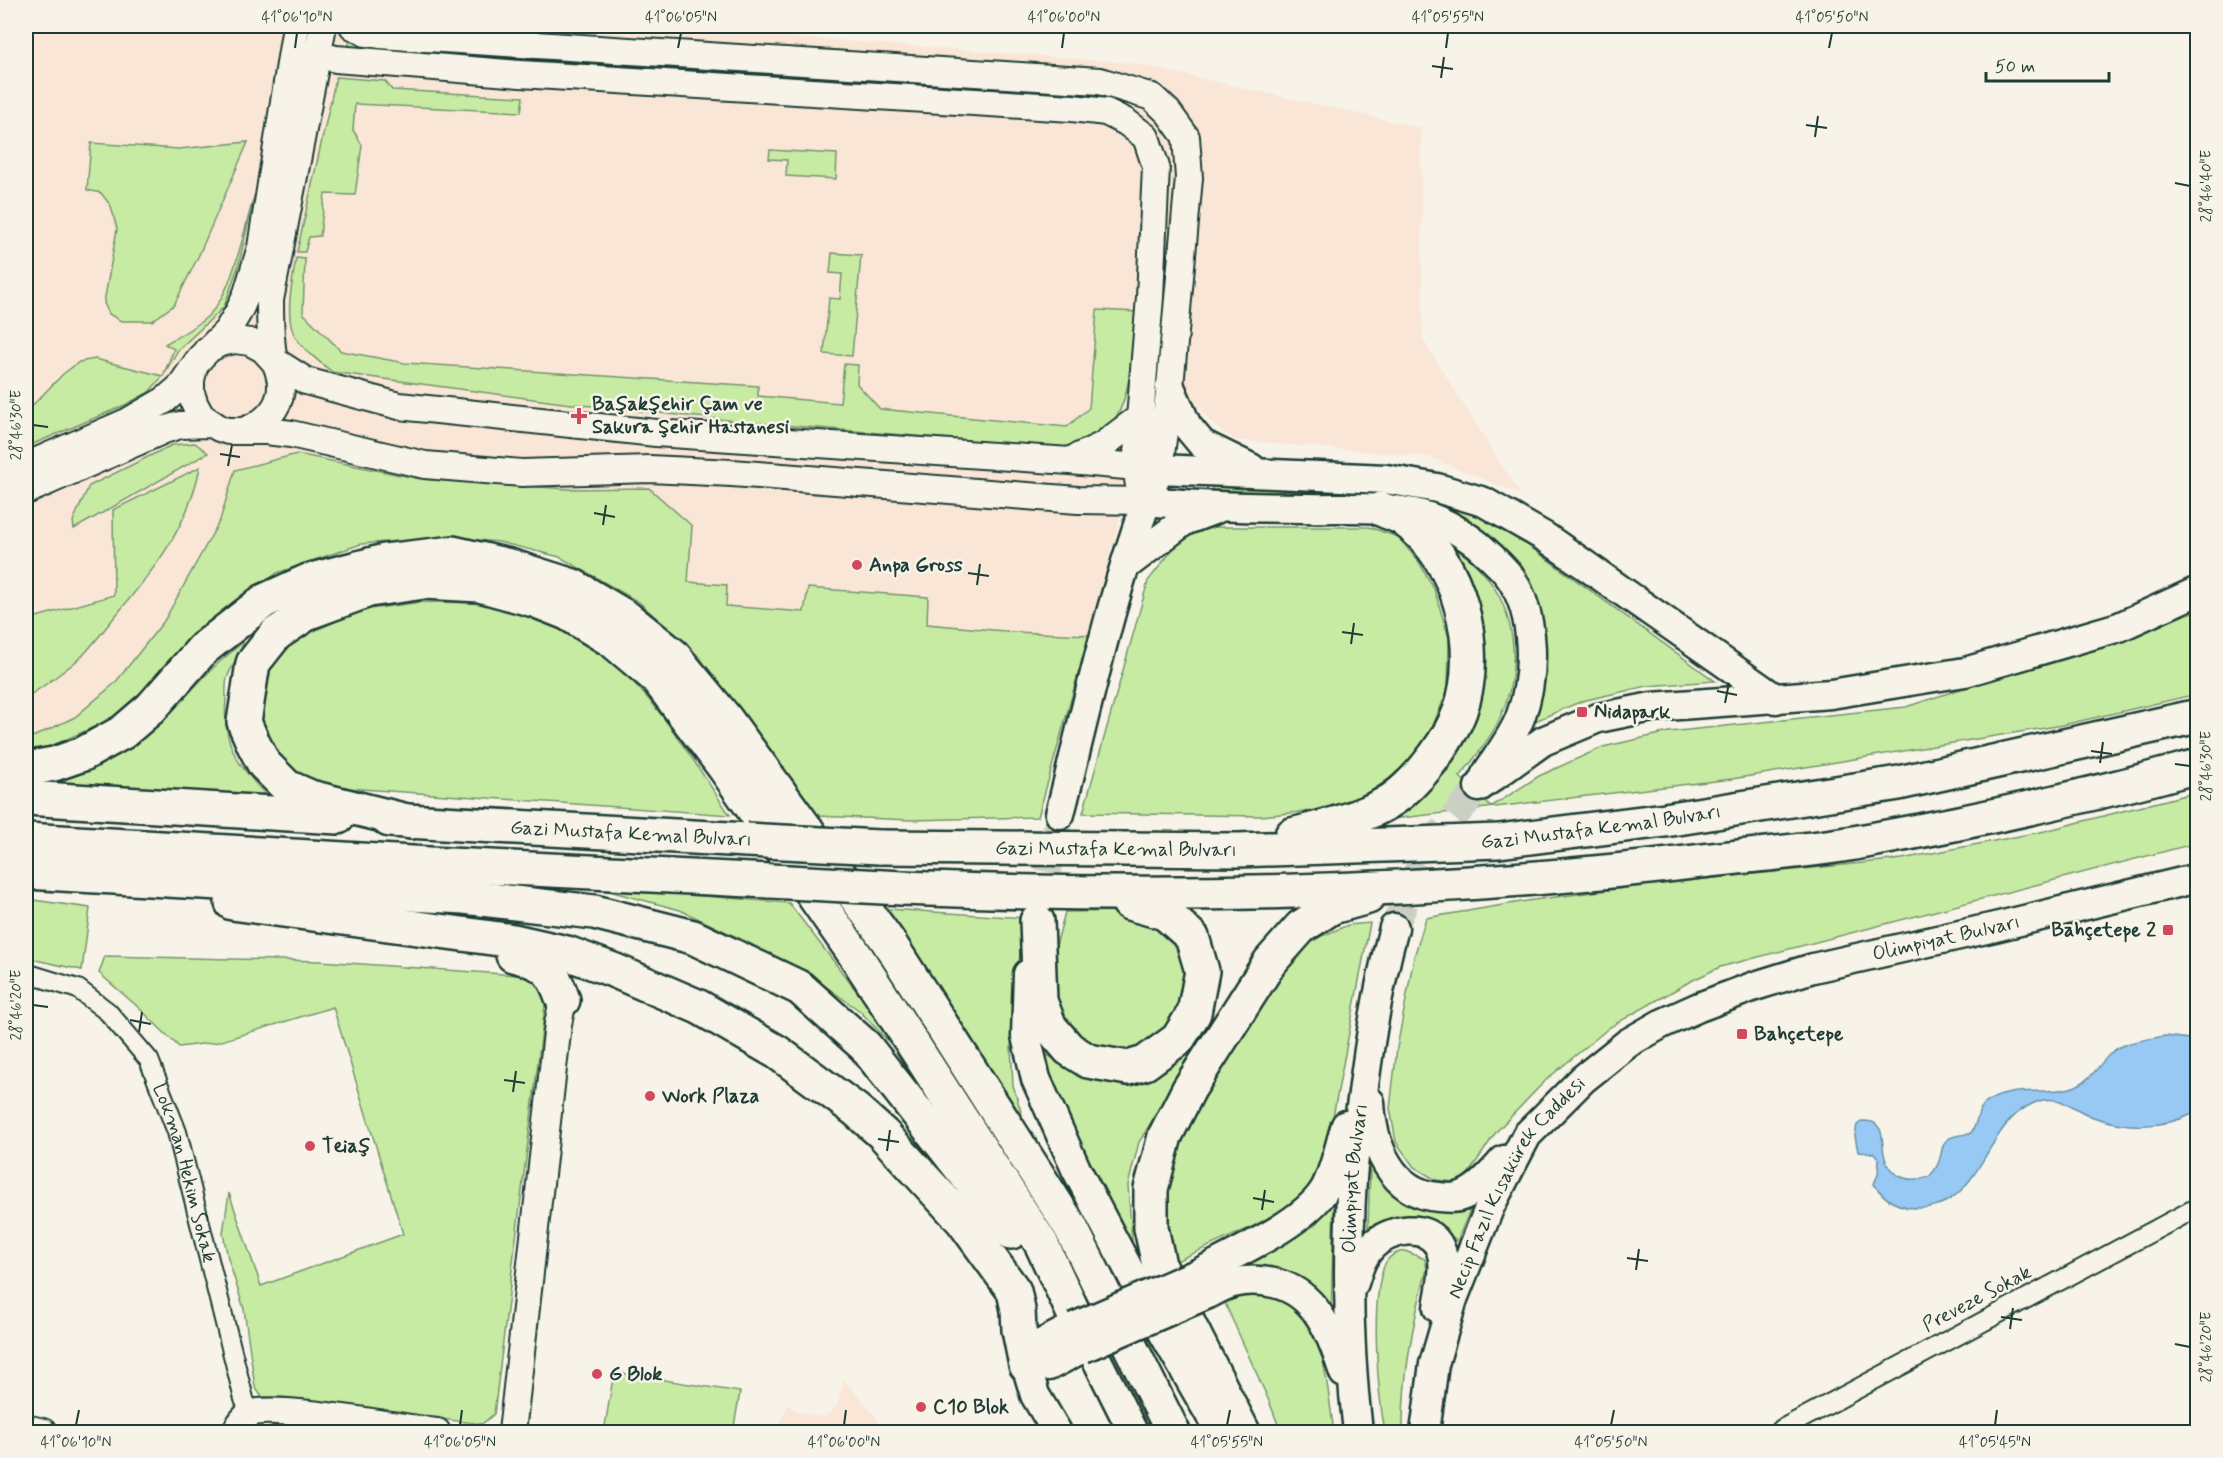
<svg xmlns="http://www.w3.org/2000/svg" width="2223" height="1458" font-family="Mynerve,sans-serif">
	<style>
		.built { fill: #f9e6d7 }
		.green { fill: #c8eba4; stroke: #74946c; stroke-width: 1.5 }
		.water { fill: #97c9f4; stroke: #6791a7; stroke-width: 1.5 }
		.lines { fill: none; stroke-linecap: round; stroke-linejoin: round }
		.primary-tunnel { stroke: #cccfc4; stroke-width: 28; stroke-dasharray: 28 14; stroke-linecap: butt }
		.street-casing { stroke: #1f3d34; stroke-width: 22 }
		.secondary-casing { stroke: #1f3d34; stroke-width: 30 }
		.primary-casing { stroke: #1f3d34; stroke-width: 33 }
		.highway-casing { stroke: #1f3d34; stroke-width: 38 }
		.street { stroke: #f7f3e8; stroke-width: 18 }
		.secondary { stroke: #f7f3e8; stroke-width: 26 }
		.primary { stroke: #f7f3e8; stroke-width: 28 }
		.highway { stroke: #f7f3e8; stroke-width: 33 }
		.primary-bridge-casing { stroke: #1f3d34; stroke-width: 33; stroke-linecap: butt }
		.highway-bridge-casing { stroke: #1f3d34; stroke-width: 38; stroke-linecap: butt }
		.primary-bridge { stroke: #f7f3e8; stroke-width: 28 }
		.highway-bridge { stroke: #f7f3e8; stroke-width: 33 }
		.ticks { fill: none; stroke: #1f3d34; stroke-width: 2 }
		.poi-dot { fill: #d1495b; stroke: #f7f3e8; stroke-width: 2 }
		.labels { text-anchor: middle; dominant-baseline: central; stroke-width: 5; stroke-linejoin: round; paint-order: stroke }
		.poi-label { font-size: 20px; font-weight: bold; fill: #1f3d34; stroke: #f7f3e8; text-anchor: start }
		.street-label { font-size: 20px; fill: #1f3d34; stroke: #f7f3e8 }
		.neatline { fill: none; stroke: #1f3d34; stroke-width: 2 }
		.ticks-label { font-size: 15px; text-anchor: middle; fill: #1f3d34 }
	</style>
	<rect width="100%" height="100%" fill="#f7f3e8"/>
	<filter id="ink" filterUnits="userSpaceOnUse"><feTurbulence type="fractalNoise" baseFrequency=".0167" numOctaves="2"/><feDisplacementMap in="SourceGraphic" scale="12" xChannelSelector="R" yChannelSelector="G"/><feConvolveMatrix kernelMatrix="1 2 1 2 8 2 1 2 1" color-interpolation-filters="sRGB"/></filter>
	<g filter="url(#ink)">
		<!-- built -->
		<path class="built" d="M26,26H646L1133,63L1421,128L1423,340L1520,494L1429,457L1235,440L1212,424L1200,408L1134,405L1118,526L1038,817L911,820L817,816L700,658L639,602L560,557L499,542L453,536L361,544L277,573L214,621L110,720L51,746L26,751Z
			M844,1379L875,1416L883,1432H779V1425L788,1405L794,1410L814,1416L823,1417L831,1412L838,1404Z"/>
		<!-- green -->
		<path class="green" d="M350,39L362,44L552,55L551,63L361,51L348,49Z
			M336,77L385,81L392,90L523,97L521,112L355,104L353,130L362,145L355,195L325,194L320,236L309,237L305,252H297Z
			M248,142L198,257L174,305L152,321H121L109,314L104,303L117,229L111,206L101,193L87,190L91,143L179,149Z
			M770,150L837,154L836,179L786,176L787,160L769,159Z
			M255,194L238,267L224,307L178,350L163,376L149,392L123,406L26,447V412L63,374L79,362L95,359L163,376L174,349L165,344C179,336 196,327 208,316C235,290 243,229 255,194Z
			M832,253L861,255L852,356L824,354L829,298L840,299L842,274L830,273Z
			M296,258L305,259L303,313L341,351L405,363L758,386V396L840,403L844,364L858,365L857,384L880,409L1067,427L1089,408L1097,310L1139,312C1135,337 1130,400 1115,418C1102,434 1081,441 1062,448L735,421L563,403L332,372C320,362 299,347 293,332C285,312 293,279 296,258Z
			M195,443L208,453L74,529L73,521L89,486L172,445Z
			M297,454L420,479L569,489L649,488L692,526L688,582L727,585L726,606L804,612L808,588L928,597L927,624L1015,632L1089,635L1038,817L911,820L817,816L700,658L639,602L560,557L499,542L445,537L361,544L277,573L214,621L161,674L110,720L51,746L26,751V738L35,736L75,717L115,683L164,621L220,520L235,470Z
			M200,467C188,528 155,568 117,614C105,628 94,644 81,657C64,672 45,685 26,698V620L114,595L113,510Z
			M1212,484L1395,489L1435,496L1496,522L1715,681L1647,686L1582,701L1533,722L1547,673L1544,626L1531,587L1461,517L1212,495Z
			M1215,527H1369L1398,537L1419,562L1434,589L1449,638L1448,689L1431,730L1406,766L1369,793L1322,810L1260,816L1083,813L1148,581L1176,545L1198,531Z
			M1443,539C1452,546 1464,553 1472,561C1517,602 1524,667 1499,720C1490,740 1473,759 1460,777L1491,807L1539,776L1603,747L1669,732L1906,707L2197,611V694L2063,725L1732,779L1384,820L1422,796L1450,768L1471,723Z
			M422,602C443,603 466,601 486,605C521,613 558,625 588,644C650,684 689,756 730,815L319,786L289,769L259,728L266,672L291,641L362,610Z
			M243,642C242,656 232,663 228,676C225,682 226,692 226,699C222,744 237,764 266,795L43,786C79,774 112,760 143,738C170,717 191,689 215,666C224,658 234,650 243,642Z
			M2197,792V843L1720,967L1689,982L1610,1027L1547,1079L1496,1132L1467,1176L1454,1182L1436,1180L1414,1167L1396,1142L1390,1108L1397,1048L1414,957L1426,918L1533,900L1655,884L1902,859L2045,831Z
			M594,887L789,903L926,1082L860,1011L815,979L745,941L680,910Z
			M26,899L90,908L82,970L26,958Z
			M872,908L1025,918L1018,970L1011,1047L1013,1085L1024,1122Z
			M1130,911L1164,930L1182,954L1184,981L1178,1013L1157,1035L1134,1053H1103L1080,1041L1061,1019L1055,987L1056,946L1065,912Z
			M1370,923L1332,1122L1315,1181L1291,1209L1170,1264L1160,1216L1176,1150L1192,1117L1285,970L1310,941L1348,925Z
			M105,956L320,961L517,975L541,979L547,990L494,1414L482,1424L262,1397L255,1387L244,1309L228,1258L223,1233L229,1193L261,1286L403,1234L333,1007L218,1042L179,1047L138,1007L99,973Z
			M1198,1047L1139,1142L1128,1185L1133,1252L1054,1094L1046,1054L1070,1069L1092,1078L1173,1062Z
			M1370,1166L1389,1188L1430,1208L1454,1213L1470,1210L1457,1241C1425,1210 1409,1209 1368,1227Z
			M1334,1200L1331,1317L1256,1267L1235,1264L1314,1226Z
			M1405,1251L1425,1259L1427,1269C1413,1321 1402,1378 1403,1432H1385C1378,1394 1369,1296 1386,1262C1390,1255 1397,1252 1405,1251Z
			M1249,1290C1265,1295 1287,1299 1301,1310C1324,1328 1329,1403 1334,1432H1281L1269,1401L1224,1301Z
			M614,1372L740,1392L733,1432H604Z
			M274,1426L328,1432H257Z"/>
		<!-- water -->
		<path class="water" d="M2165,1036L2197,1040V1112C2165,1128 2130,1129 2096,1118C2072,1110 2059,1091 2032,1104C1982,1126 1982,1211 1915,1208C1896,1207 1884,1199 1874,1184L1878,1174L1879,1159L1874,1153L1858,1152L1855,1136L1857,1125L1863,1121C1868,1121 1872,1121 1876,1124C1883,1131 1882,1138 1883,1146C1885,1175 1904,1184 1929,1177C1952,1154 1928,1136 1970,1134C1979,1124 1975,1110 1987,1102C2013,1084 2048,1097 2076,1086C2095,1078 2101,1059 2116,1049C2129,1041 2150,1039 2165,1036Z"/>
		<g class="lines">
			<!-- primary-tunnel -->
			<path class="primary-tunnel" d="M1038,913L1060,814
				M1394,928L1418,870L1443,830L1479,787"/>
			<defs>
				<g id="street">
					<path id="s1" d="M26,973L78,989L108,1012L149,1060L177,1132L244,1399L250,1413"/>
					<path d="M1779,1432L1782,1429L2198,1207"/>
				</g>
				<path id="secondary" d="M207,350L220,343L235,340L250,342L263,349L273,360L306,381L399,406L656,433L1070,461L1159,469L1170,387L1189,178L1186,137L1168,112L1152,97L1100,81L380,35L366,33L353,26
					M194,367L191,380V393L195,405L201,416L219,428L228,431H266L291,434L425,465L522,473L650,469L732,473L1078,500L1145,501L1139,485L1136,467L1150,297L1156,167L1146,137L1126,122L1106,112L1072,108L520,74L336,59L316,54
					M246,430C270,421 287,400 279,373C278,367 274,362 273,355C270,337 270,319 270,300L323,26
					M1071,460L1103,445L1139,418
					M26,466L127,422L165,400L180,387L200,358L227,331L239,311L247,293L261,247L296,26
					M26,491L164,430L180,425L211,424
					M26,1428L43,1432
					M235,1432C239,1425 242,1419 249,1414C269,1403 406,1428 437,1432
					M512,1432L558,1024L563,1000"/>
				<g id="primary">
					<path d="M1170,387L1187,426L1202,444L1251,468"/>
					<path d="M1145,501C1199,506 1250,508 1304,508C1343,509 1385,505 1422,515C1443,520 1461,532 1478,545C1489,555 1501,565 1510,577C1536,615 1536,676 1520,718C1512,738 1496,758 1485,776"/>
					<path d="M1125,566L1184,521L1216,509"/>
					<path d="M1479,787L1543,741L1598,718L1652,707L1831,694L1965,672L2119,627L2198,591"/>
					<path d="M1060,814C1089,699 1114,580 1159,469L1386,479L1437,488L1484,502L1545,537L1776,699"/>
					<path d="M1028,974L1026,1036L1036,1079L1076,1169L1149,1308L1220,1432"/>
					<path d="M1370,1102C1372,1144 1391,1194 1439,1197C1449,1198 1457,1199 1466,1194C1481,1187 1493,1172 1504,1160"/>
					<path d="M1199,1273C1234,1254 1302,1224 1323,1192C1333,1178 1340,1143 1346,1125"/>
					<path d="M1354,1283C1358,1270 1362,1256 1372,1246C1389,1229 1428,1221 1440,1248C1448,1266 1440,1290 1438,1308"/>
					<path d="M1208,1294C1216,1290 1225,1285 1233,1283C1247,1279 1261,1280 1274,1283C1318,1293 1331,1335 1344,1373"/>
					<path d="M1079,1324L1133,1432"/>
					<path d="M1026,1365L1049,1366L1083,1348"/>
					<path d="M1057,1432L1035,1395L1026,1365L1039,1345L1074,1327"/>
					<path id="s2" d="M1358,1432C1348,1349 1347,1262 1352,1178C1354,1150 1359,1121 1363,1093C1370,1037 1379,982 1394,928"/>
					<path id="s3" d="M1425,1432L1434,1364L1453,1299L1490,1206L1527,1135L1583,1079L1628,1043L1661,1024L1699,1007L1755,986L1813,968L1995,927L2198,878"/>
				</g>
				<g id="highway">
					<path d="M26,769L54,764L83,754L123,732L151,708L203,649L264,601L308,581L385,561L453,553L510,566L573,586L627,618L673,655L725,718L888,941L1070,1226L1173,1432"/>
					<path d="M26,798L338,817"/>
					<path d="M389,820L747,840"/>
					<path d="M411,822L310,797L287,787L264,764L254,745L244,722L253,663L276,634L309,612L369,590L424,582L480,585L534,600L567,613L613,641L657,678L724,767L858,959L1041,1243L1074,1314"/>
					<path d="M1292,835C1327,826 1375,816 1402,792C1425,772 1449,740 1460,711C1482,649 1460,560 1406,521C1399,515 1389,513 1381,509"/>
					<path d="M26,840L429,864L770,881"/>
					<path id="s4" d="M879,847L1238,850L1499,841L1665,820L1899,783L2198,716"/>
					<path d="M26,872L464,897L594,912L693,937L800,988L865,1046L1011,1232"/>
					<path d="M902,888C1168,899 1437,894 1702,861C1758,854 1815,851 1871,840C1981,820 2090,796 2198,766"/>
					<path d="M232,903L514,941L567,953L613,970L699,1007L777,1052L856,1110L883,1134L963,1221L1014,1291L1018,1310L1019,1330L1026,1365"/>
					<path d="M1037,921L1040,1001L1050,1027L1069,1049L1088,1061L1128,1068L1145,1063L1178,1039L1194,1013L1202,971L1192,937L1165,913L1129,903"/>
					<path d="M513,955C545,963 552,968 563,1000"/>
					<path d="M1243,1432L1159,1265L1151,1228V1189L1165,1136L1189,1089L1270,962L1301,927L1332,907L1368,897"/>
				</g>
			</defs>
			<!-- street casing -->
			<use href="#street" class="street-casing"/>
			<!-- secondary casing -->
			<use href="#secondary" class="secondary-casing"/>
			<!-- primary casing -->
			<use href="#primary" class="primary-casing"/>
			<!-- highway casing -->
			<use href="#highway" class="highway-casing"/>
			<!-- street -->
			<use href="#street" class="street"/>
			<!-- secondary -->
			<use href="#secondary" class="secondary"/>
			<!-- primary -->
			<use href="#primary" class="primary"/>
			<!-- highway -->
			<use href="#highway" class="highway"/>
			<defs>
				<path id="primary-bridge" d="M1074,1327L1199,1273
					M1083,1348L1208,1294"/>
				<path id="highway-bridge" d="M747,840L879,847
					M770,881L902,888"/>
			</defs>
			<!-- primary-bridge casing -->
			<use href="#primary-bridge" class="primary-bridge-casing"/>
			<!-- highway-bridge casing -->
			<use href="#highway-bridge" class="highway-bridge-casing"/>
			<!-- primary-bridge -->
			<use href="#primary-bridge" class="primary-bridge"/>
			<!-- highway-bridge -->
			<use href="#highway-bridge" class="highway-bridge"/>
		</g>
	</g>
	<!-- ticks -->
	<path class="ticks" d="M295,48L297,33M678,48L681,33M1062,48L1064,33M1446,48L1448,33M1829,48L1832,33M1432,66L1453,69M1441,78L1444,57M1806,125L1827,128M1815,137L1818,116M2175,183L2190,186M33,425L48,427M220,454L240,457M228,466L232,445M594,513L615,517M603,525L606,505M968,573L989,576M977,585L980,564M1342,632L1363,635M1351,644L1354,623M1717,691L1737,695M1725,703L1729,683M2091,751L2112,754M2100,763L2103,742M2175,764L2190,766M33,1005L48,1007M130,1020L151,1024M139,1032L142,1012M504,1080L525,1083M513,1092L516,1071M878,1139L899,1142M887,1151L890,1130M1253,1198L1274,1202M1262,1210L1265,1190M1627,1258L1648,1261M1636,1270L1639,1249M2001,1317L2022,1320M2010,1329L2013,1308M2175,1344L2190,1347M76,1425L79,1410M460,1425L462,1410M844,1425L846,1410M1227,1425L1230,1410M1611,1425L1614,1410M1995,1425L1997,1410"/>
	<!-- markers -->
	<g class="poi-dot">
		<path d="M576 407h6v6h6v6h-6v6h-6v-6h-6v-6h6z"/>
		<circle cx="857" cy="565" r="6"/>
		<rect x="1576" y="706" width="12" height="12" rx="3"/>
		<rect x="2162" y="924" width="12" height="12" rx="3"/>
		<rect x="1736" y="1028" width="12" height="12" rx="3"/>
		<circle cx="650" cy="1096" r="6"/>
		<circle cx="310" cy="1146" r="6"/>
		<circle cx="597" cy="1374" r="6"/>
		<circle cx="921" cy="1407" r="6"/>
	</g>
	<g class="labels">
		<!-- poi labels -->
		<g class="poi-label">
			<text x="592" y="404">Başakşehir Çam ve<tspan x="592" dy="23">Sakura Şehir Hastanesi</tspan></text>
			<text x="869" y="565">Anpa Gross</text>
			<text x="1594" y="712">Nidapark</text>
			<text x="2156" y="930" text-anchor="end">Bahçetepe 2</text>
			<text x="1754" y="1034">Bahçetepe</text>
			<text x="662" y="1096">Work Plaza</text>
			<text x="322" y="1146">Teiaş</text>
			<text x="609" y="1374">G Blok</text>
			<text x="933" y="1407">C10 Blok</text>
		</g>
		<!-- street labels -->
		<g class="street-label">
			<text stroke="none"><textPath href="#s4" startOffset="723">Gazi Mustafa Kemal Bulvarı</textPath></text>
			<text transform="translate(631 834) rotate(3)">Gazi Mustafa Kemal Bulvarı</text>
			<text stroke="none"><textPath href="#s4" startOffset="237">Gazi Mustafa Kemal Bulvarı</textPath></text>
			<text stroke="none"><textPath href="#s3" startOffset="790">Olimpiyat Bulvarı</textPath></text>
			<text stroke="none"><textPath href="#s1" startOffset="274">Lokman Hekim Sokak</textPath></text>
			<text stroke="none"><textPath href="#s2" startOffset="254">Olimpiyat Bulvarı</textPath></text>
			<text stroke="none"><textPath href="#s3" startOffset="266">Necip Fazıl Kısakürek Caddesi</textPath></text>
			<text transform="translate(1977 1299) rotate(-28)">Preveze Sokak</text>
		</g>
	</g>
	<!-- margin -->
	<rect width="2223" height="1458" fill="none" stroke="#f7f3e8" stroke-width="66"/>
	<!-- scale -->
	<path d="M1986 72v9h123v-9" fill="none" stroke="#1f3d34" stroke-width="3"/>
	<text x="1995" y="72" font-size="18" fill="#1f3d34" stroke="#f7f3e8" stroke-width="4.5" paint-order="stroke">50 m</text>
	<rect x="33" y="33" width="2157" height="1392" class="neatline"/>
	<g class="ticks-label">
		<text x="297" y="22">41°06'10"N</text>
		<text x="681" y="22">41°06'05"N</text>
		<text x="1064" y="22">41°06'00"N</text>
		<text x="1448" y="22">41°05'55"N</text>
		<text x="1832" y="22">41°05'50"N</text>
		<text transform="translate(2206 186) rotate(-90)" y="5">28°46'40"E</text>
		<text transform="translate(16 425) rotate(-90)" y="5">28°46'30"E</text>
		<text transform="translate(2206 766) rotate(-90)" y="5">28°46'30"E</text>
		<text transform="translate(16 1005) rotate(-90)" y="5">28°46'20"E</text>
		<text transform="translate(2206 1347) rotate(-90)" y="5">28°46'20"E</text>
		<text x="76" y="1447">41°06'10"N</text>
		<text x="460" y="1447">41°06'05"N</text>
		<text x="844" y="1447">41°06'00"N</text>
		<text x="1227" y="1447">41°05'55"N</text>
		<text x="1611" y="1447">41°05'50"N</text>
		<text x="1995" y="1447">41°05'45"N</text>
	</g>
</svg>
